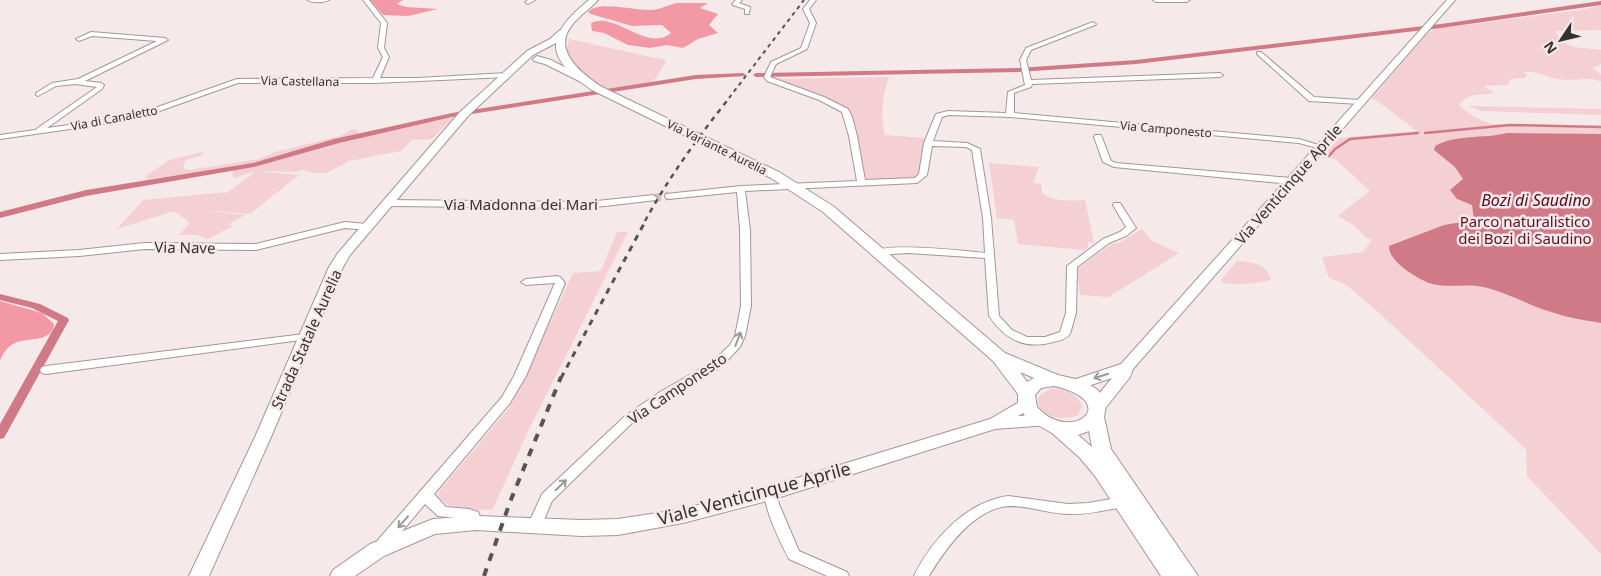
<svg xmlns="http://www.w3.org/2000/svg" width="1601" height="576" font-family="'Noto Sans',sans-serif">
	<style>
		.green { fill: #f4cfd3 }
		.forest { fill: #f399a6 }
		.water { fill: #d17a87 }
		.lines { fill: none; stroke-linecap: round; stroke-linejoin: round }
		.stream { stroke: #d17a87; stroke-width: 2.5 }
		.canal { fill: #d17a87; fill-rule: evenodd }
		.minor-tunnel { stroke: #cfc4c5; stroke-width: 8; stroke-dasharray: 8 4; stroke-linecap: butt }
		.minor-casing { stroke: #a39698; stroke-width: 2 }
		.secondary-casing { stroke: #a39698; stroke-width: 2 }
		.primary-casing { stroke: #a39698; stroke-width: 2 }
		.minor { fill: #fff; fill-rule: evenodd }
		.secondary { fill: #fff; fill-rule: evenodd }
		.primary { fill: #fff; fill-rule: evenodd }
		.rail-far3 { stroke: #595354; stroke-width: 2; stroke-dasharray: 4 4; stroke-linecap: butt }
		.rail-far2 { stroke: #595354; stroke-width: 2.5; stroke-dasharray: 5 5; stroke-linecap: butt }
		.rail-far1 { stroke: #595354; stroke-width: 3; stroke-dasharray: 6 6; stroke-linecap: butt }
		.rail { stroke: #595354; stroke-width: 4; stroke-dasharray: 8 8; stroke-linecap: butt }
		.oneway { stroke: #9a9898 }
		.labels { text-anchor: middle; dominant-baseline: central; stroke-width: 5; stroke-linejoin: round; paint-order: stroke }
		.far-street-label { font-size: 12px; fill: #353031; stroke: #f6e9ea }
		.street-label { font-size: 15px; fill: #353031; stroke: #f6e9ea }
		.park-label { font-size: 15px; fill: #5f1026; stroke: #f6e9ea }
		.water-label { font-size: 16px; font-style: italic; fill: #590921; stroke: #f6e9ea }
		.near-street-label { font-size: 18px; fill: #353031; stroke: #f6e9ea }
	</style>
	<rect width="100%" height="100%" fill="#f6e9ea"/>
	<!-- green -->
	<path class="green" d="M1601,5V30L1555,31C1569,53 1580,46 1601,50V64L1593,68L1601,75V81C1586,76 1573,82 1558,79C1546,77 1534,70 1523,72L1527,75L1524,78L1510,79L1508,85L1483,86L1495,93C1481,96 1470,91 1459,105C1467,113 1482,122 1493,124L1601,126V554L1527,476L1526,449L1377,311L1345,284L1329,278L1322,257L1363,252L1372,240L1364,236L1355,226L1338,216L1370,191L1336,160L1324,155L1339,138L1417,131L1376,100L1371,99L1427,34L1434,29L1581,10Z
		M569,39L665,60L666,62L656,78L651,82C638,84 621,90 608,88C590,85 575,66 567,51Z
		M889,77C882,96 880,115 885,135L925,138L919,176C908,180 873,183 864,178L847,109L832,100L773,79Z
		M1469,106L1601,109V115L1481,111Z
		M454,117L432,139L412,140L401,151L349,161L327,173H313L303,170L292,172L257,171L299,175L250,214L204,210L245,215L229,224L233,226L208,239L196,235H179L190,223L174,211L117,229L143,200L227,192L219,199L256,171L234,178L232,169H230L147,179L146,176L169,160L203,152V155L186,160L183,165L185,169L189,170L260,159L275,152L340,136L352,129L359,131L356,138Z
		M989,163L1039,167L1033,183L1041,184L1042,193C1054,203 1071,200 1085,200L1094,243L1088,242V247L1084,250L1018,244L1014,220L997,218Z
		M1142,229L1152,241L1179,253L1109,297L1080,295L1077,269L1111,244L1119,243Z
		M617,232H628L529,429L493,509C473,510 450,514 438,495L441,489L509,408L523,380L573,273L601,271Z
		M1237,261C1251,262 1267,263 1271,280C1256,284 1239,285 1223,283L1221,280Z
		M1051,389C1064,389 1077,393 1082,406L1078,415C1064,422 1037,417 1038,398L1041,394Z"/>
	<!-- forest -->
	<path class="forest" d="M370,0H403L397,4L406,7L438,9L408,16L383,15Z
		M677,3H708L700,8L718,14L709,25L718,33L698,39L683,48L667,45L650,48L628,45L604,33L592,31L591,23C615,11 647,53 671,33L662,25L632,26L591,14L588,12C598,0 635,11 650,10C660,10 667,5 677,3Z
		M0,301L42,313L54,324C53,343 27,337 15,343C7,347 3,353 0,361Z"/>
	<!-- water -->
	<path class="water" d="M1507,133L1601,134V323C1583,320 1565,317 1548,311C1526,304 1506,292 1483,287C1465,283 1447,289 1429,283C1416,278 1388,261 1389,246L1444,225L1474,220L1472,205L1457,199L1450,190L1463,179L1455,167L1434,150L1435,146C1456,134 1483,139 1507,133Z"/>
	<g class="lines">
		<!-- stream -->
		<path class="stream" d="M1425,133L1510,125L1601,127
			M1329,156L1335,149L1350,139L1418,133"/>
		<!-- canal -->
		<path class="canal" d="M1601,1V5L1441,28L1136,64L1018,72L756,77L753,75L756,73L1018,68L1136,60L1441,24Z
			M743,73L746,75L745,76L696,79L452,117L339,143L254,167L86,196L0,218V212L86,190L253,163L334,139L452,113L696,75Z
			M0,294L40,304L68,318L69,320L4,438L0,439V424L58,321L32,308L0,300Z"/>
		<!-- minor-tunnel -->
		<path class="minor-tunnel" d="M653,198L669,196"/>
		<defs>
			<path id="minor" d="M307,0H329C324,3 312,3 307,0Z
				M363,0H369L387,23L384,48L389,57L380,78H418L507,73L510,75L507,77L375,83H238L151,114L98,125L0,139V135L35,130L97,87L75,84L56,86L38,96L36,95V93L52,83L78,79L157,41L92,36L79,41L76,39L91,32L165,38L168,40L85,81L101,83L104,85L102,89L47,128L98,121L149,110L237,79L373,78L383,57L378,48L381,23Z
				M528,0H535L528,4L525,2Z
				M736,0H742L739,3L750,7L749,14H745V9L733,5L732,4Z
				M810,0H816L809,9L816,23L807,49L776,64L770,77L824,97L848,109L852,117L857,136L865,180L915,178L919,174L924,143L936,114L948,111L1006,113L1008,92L1025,85L1020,60L1026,48L1093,22L1096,24L1095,25L1031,50L1026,60L1031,80L1220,73L1223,75L1220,77L1032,84L1031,87L1014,93V113L1299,139L1325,147L1321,149L1299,143L1010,117L949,115L942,117L933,141L967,143L980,149L991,218L999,316L1012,330L1027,337H1045L1060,332L1066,313L1067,266L1103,239L1120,232L1126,227L1113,205L1114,203H1120L1136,228L1126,236L1109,243L1077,267L1076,313L1070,334C1066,339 1059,341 1053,342C1024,350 1005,339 989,316L985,258L908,253L878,255L873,252C886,242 965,251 985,253L983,218L972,150L966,147L932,146L927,175L917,183L745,191L750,230L751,306L745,336L740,347L720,368L668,398L633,422L552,501L540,529L535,530L530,529L528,525L542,494L625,416L660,392L712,362L730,345L735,336L741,306L740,230L737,192L669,199L666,198L665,196L666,194L741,186L857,181L849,136L842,112L819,100L767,81L764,77L771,62L801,48L810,23L803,9Z
				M1153,0H1190L1187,2H1156Z
				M1257,52H1261L1314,97L1360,100L1364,102L1360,104L1309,101L1257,54Z
				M1095,135H1101L1111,161L1116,163L1291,178L1295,181L1291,184L1114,167L1103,162L1094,137Z
				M653,195L657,198L656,200L588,208L389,206L385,203L389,200L588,202Z
				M345,222L367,224L372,227L367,230L345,228L256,250L145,249L79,256L0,260V254L79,250L145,243L256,244Z
				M557,276L560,277L565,283L526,376L510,403L434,494L446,507L469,509L478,512L483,523L481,527L476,528L471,527L467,519L438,516L425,504L388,548L383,550L378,548L376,544L378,540L502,397L514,376L555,283L526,285L521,282L526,279Z
				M304,334L309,337L308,339L46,374L42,373L40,370L42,367L46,366Z
				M771,488L776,489L779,504L799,551L847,572L849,576H827L789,559C782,546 760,502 766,489Z
				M1008,496L1068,504L1088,503L1123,497L1128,498L1130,502L1128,506L1123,507C1105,510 1088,515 1070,514C1050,514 1030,506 1010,506C975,507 945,549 929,576H914C932,539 966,502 1008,496Z"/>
			<path id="secondary" d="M1447,0H1455L1133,369L1130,377L1104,410L1098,412L1092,410L1090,406L1092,402L1112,378L1076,390L1070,389L1068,385L1070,381L1121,364Z
				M560,30L567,32L556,43L533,55L468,116L350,255L343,267L271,437L209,576H189L255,437L329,267L338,253L460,112L527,51L550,39Z
				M537,56L551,60L589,80L584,83L581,82L545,64L534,61L533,59Z
				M1026,398L1032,400L1034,404L1032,408L1018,416L1041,415L1047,417L1049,421L1047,425L995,429L771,500L683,523L618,535L582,536L476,530L435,534L384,556L355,576H330L333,570L370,544L433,519L476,516L582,520L618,519L683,509L771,486L990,419Z"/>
			<path id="primary" d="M589,0H598C590,9 580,15 573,24C551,49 580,72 600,86L779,172L833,206L1005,353L1058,375L1084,381L1098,390L1106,405L1104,417L1111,449L1198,576H1161L1095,476L1080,458L1052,433L1027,419L1018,405V394L993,361L823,212L771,178L592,90C544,57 545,36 589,0ZM1020,372L1034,378L1027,382ZM1054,386C1124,402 1071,445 1037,407L1035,395L1041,388ZM1089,431L1092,447L1078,435Z"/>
		</defs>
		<!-- minor casing -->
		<use href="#minor" class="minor-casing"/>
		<!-- secondary casing -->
		<use href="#secondary" class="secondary-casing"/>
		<!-- primary casing -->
		<use href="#primary" class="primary-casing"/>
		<!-- minor -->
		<use href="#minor" class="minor"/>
		<!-- secondary -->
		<use href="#secondary" class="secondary"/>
		<!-- primary -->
		<use href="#primary" class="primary"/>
		<!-- rail-far3 -->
		<path class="rail-far3" d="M729,98L804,0"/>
		<!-- rail-far2 -->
		<path class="rail-far2" d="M645,221C669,177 699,136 730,97"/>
		<!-- rail-far1 -->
		<path class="rail-far1" d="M561,378L646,220"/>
		<!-- rail -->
		<path class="rail" d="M484,576L510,502L561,377"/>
	</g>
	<!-- one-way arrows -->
	<defs><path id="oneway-shaft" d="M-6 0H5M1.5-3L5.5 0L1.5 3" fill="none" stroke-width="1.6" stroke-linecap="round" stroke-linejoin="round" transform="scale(1.25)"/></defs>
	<g class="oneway">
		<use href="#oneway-shaft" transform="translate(738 339) rotate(-69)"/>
		<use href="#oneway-shaft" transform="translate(1101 376) rotate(162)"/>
		<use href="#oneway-shaft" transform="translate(561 485) rotate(-44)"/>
		<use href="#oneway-shaft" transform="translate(403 522) rotate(131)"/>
	</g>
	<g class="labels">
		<!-- far-street labels -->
		<g class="far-street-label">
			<text transform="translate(300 81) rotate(1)">Via Castellana</text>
			<text transform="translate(114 118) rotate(-11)">Via di Canaletto</text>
			<text transform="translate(1166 129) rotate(5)">Via Camponesto</text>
			<text transform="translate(717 147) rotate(26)">Via Variante Aurelia</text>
		</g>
		<!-- street labels -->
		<g class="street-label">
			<text transform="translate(1288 184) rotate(-49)">Via Venticinque Aprile</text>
			<text x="521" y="204">Via Madonna dei Mari</text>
			<text transform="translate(185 247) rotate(1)">Via Nave</text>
			<text transform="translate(306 339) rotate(-66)">Strada Statale Aurelia</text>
			<text transform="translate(677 388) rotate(-34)">Via Camponesto</text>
		</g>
		<!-- park labels -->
		<g class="park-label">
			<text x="1525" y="221">Parco naturalistico<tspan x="1525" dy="17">dei Bozi di Saudino</tspan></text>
		</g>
		<!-- water labels -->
		<g class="water-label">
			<text x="1536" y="200">Bozi di Saudino</text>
		</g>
		<!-- near-street labels -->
		<g class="near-street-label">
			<text transform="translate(754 493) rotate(-15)">Viale Venticinque Aprile</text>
		</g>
	</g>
	<!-- north arrow -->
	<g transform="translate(1561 40) rotate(235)" stroke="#f6e9ea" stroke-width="4" paint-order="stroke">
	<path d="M0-4L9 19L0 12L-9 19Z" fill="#353031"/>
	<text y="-8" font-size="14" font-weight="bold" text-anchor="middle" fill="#353031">N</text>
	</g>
</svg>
